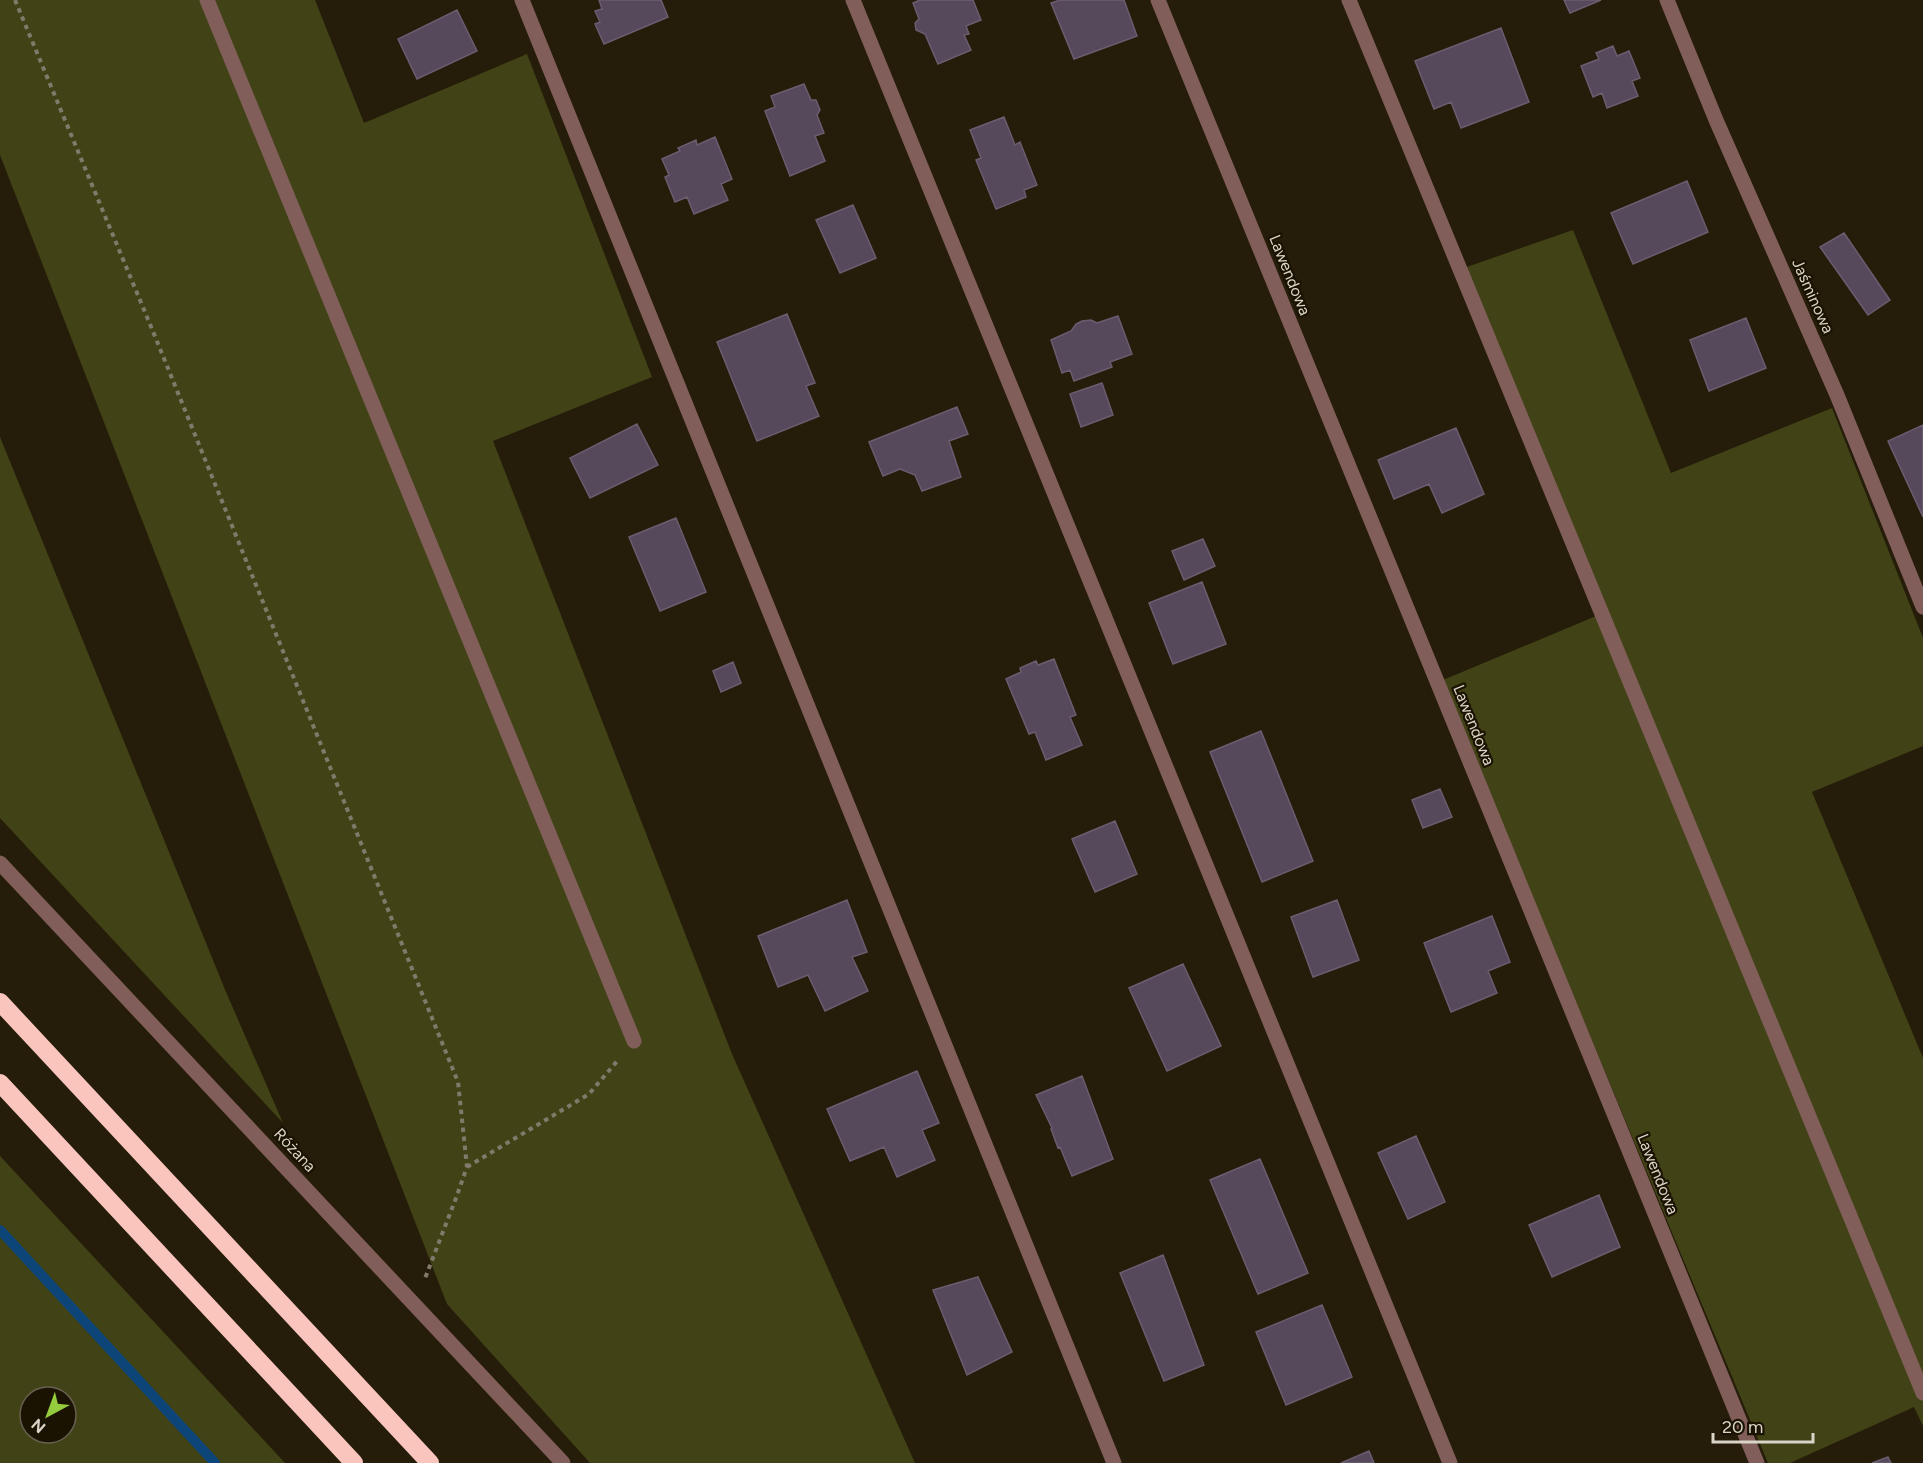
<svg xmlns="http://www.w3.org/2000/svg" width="1923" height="1463" font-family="Figtree,sans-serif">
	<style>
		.green { fill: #414317; fill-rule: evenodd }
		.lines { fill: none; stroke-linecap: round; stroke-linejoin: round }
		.stream { stroke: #0d4578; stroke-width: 10 }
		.building { fill: #56495b; stroke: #6b5d70; stroke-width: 1.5 }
		.path { stroke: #81796a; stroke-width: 4; stroke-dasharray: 4.5 4.5; stroke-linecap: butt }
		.minor { stroke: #815e59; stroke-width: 15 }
		.highway { stroke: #f9c5bc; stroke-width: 18 }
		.labels { text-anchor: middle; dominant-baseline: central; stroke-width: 4.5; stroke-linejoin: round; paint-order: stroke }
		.street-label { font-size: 16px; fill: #dad4c8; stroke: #1b1302 }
	</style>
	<rect width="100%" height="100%" fill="#251c09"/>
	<!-- green -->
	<path class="green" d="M0,0H315L364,123L527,54L652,377L493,441L732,1054L915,1463H590L447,1304L0,155Z
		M1573,230L1671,473L1832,408L1923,638V746L1812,792L1923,1058V1426L1914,1407L1790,1463H1768L1496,810L1436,683L1608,611L1461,269Z
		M0,437L226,992L283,1123L0,818Z
		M0,1156L285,1463H0ZM30,1397H66V1433H30Z"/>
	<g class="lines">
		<!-- stream -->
		<path class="stream" d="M0,1230L215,1463"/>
	</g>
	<!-- building -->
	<path class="building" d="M599,0H661L668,17L604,44L595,24L600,22L595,11L602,9Z
		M920,0H973L981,20L966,26L969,34L964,35L971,50L938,64L925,34L916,30L915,23L919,19L913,3Z
		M1060,0H1124L1137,36L1074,59L1051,3Z
		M1564,0H1601L1570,13Z
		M457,10L477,51L417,79L398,39Z
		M1501,28L1529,102L1461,128L1451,102L1434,109L1415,61Z
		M1613,46L1617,56L1629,51L1640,78L1632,81L1638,96L1607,108L1602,93L1593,97L1581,66L1599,59L1596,53Z
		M804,84L811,100H816L820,110L817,115L824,133L815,136L825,161L790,176L765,111L775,107L771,96Z
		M1004,117L1015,145L1020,142L1037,185L1024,190L1026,197L996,209L976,160L981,158L970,130Z
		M715,137L732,179L721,184L728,200L694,214L687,197L675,202L665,177L669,175L662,159L680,151L678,148L696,140L697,145Z
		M1687,181L1708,232L1633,264L1611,213Z
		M853,205L876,258L840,273L816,220Z
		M1844,233L1890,300L1868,315L1820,247Z
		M787,314L815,383L806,386L819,416L757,441L717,342Z
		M1118,316L1132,354L1110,362L1112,367L1074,381L1070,370L1062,373L1051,340L1071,331L1076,324L1082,321L1091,320L1097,323Z
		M1746,318L1766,368L1709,391L1690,340Z
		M1102,383L1113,415L1081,427L1070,394Z
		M957,407L968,434L949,441L961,477L922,491L915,475L900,469L883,476L869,442Z
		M637,424L658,465L590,498L570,458Z
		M1923,425V517L1888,441Z
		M1456,428L1484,494L1442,513L1429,484L1394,499L1378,460Z
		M676,518L706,592L660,611L629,537Z
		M1203,539L1215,566L1184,580L1172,551Z
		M1202,582L1226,644L1173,664L1149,603Z
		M1054,659L1076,715L1070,717L1082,745L1046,760L1035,732L1029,734L1006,679L1021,672L1020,668L1036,661L1038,665Z
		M733,662L741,683L721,692L713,671Z
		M1261,731L1313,861L1262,882L1210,752Z
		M1440,789L1452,817L1423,828L1412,800Z
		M1115,821L1137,874L1095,892L1072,839Z
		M847,900L867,952L852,957L868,991L825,1011L808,975L778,987L758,936Z
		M1337,900L1359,960L1313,977L1291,917Z
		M1492,916L1510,962L1488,971L1497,993L1451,1012L1424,943Z
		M1183,964L1221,1046L1167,1071L1129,988Z
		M917,1071L939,1123L922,1130L935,1160L897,1177L884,1147L850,1161L827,1109Z
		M1082,1076L1113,1159L1072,1176L1060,1147L1058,1148L1051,1129L1052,1128L1036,1095Z
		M1416,1136L1445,1202L1408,1219L1378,1153Z
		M1260,1159L1308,1273L1258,1294L1210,1180Z
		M1599,1195L1620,1247L1552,1277L1529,1225Z
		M1163,1255L1204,1365L1164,1381L1120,1273Z
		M978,1277L1012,1352L967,1375L933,1290Z
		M1322,1305L1352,1377L1286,1405L1256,1332Z
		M1369,1451L1374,1463H1341Z
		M1888,1457L1891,1463H1872Z"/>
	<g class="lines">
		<!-- path -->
		<path class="path" d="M15,0L152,329L458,1082L467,1167L456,1198L424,1281
			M467,1167L589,1094L619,1059"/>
		<!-- minor -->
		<path class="minor" d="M207,0L634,1041
			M522,0L1114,1463
			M853,0L1450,1463
			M1158,0L1757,1463
			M1349,0L1923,1393
			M1667,0L1716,120L1837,395L1923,607
			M0,863L563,1463"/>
		<!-- highway -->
		<path class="highway" d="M0,1002L430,1463
			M0,1083L354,1463"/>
	</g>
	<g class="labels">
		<!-- street labels -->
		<g class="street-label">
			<text transform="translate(1290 275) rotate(68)">Lawendowa</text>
			<text transform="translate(1813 296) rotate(66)">Jaśminowa</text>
			<text transform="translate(1474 725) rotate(68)">Lawendowa</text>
			<text transform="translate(295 1150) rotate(47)">Różana</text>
			<text transform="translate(1658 1174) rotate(68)">Lawendowa</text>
		</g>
	</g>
	<!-- north arrow -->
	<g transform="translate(48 1415) rotate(221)"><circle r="28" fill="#1b1302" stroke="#676051" stroke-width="1.5"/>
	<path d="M0-4.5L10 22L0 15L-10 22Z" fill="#94cc3d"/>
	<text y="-9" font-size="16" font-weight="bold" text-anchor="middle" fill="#dad4c8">N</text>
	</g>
	<!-- scale -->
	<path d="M1713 1433v9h100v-9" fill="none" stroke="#dad4c8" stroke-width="3"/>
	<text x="1722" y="1433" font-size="18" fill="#dad4c8" stroke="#1b1302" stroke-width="4.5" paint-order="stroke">20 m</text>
</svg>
